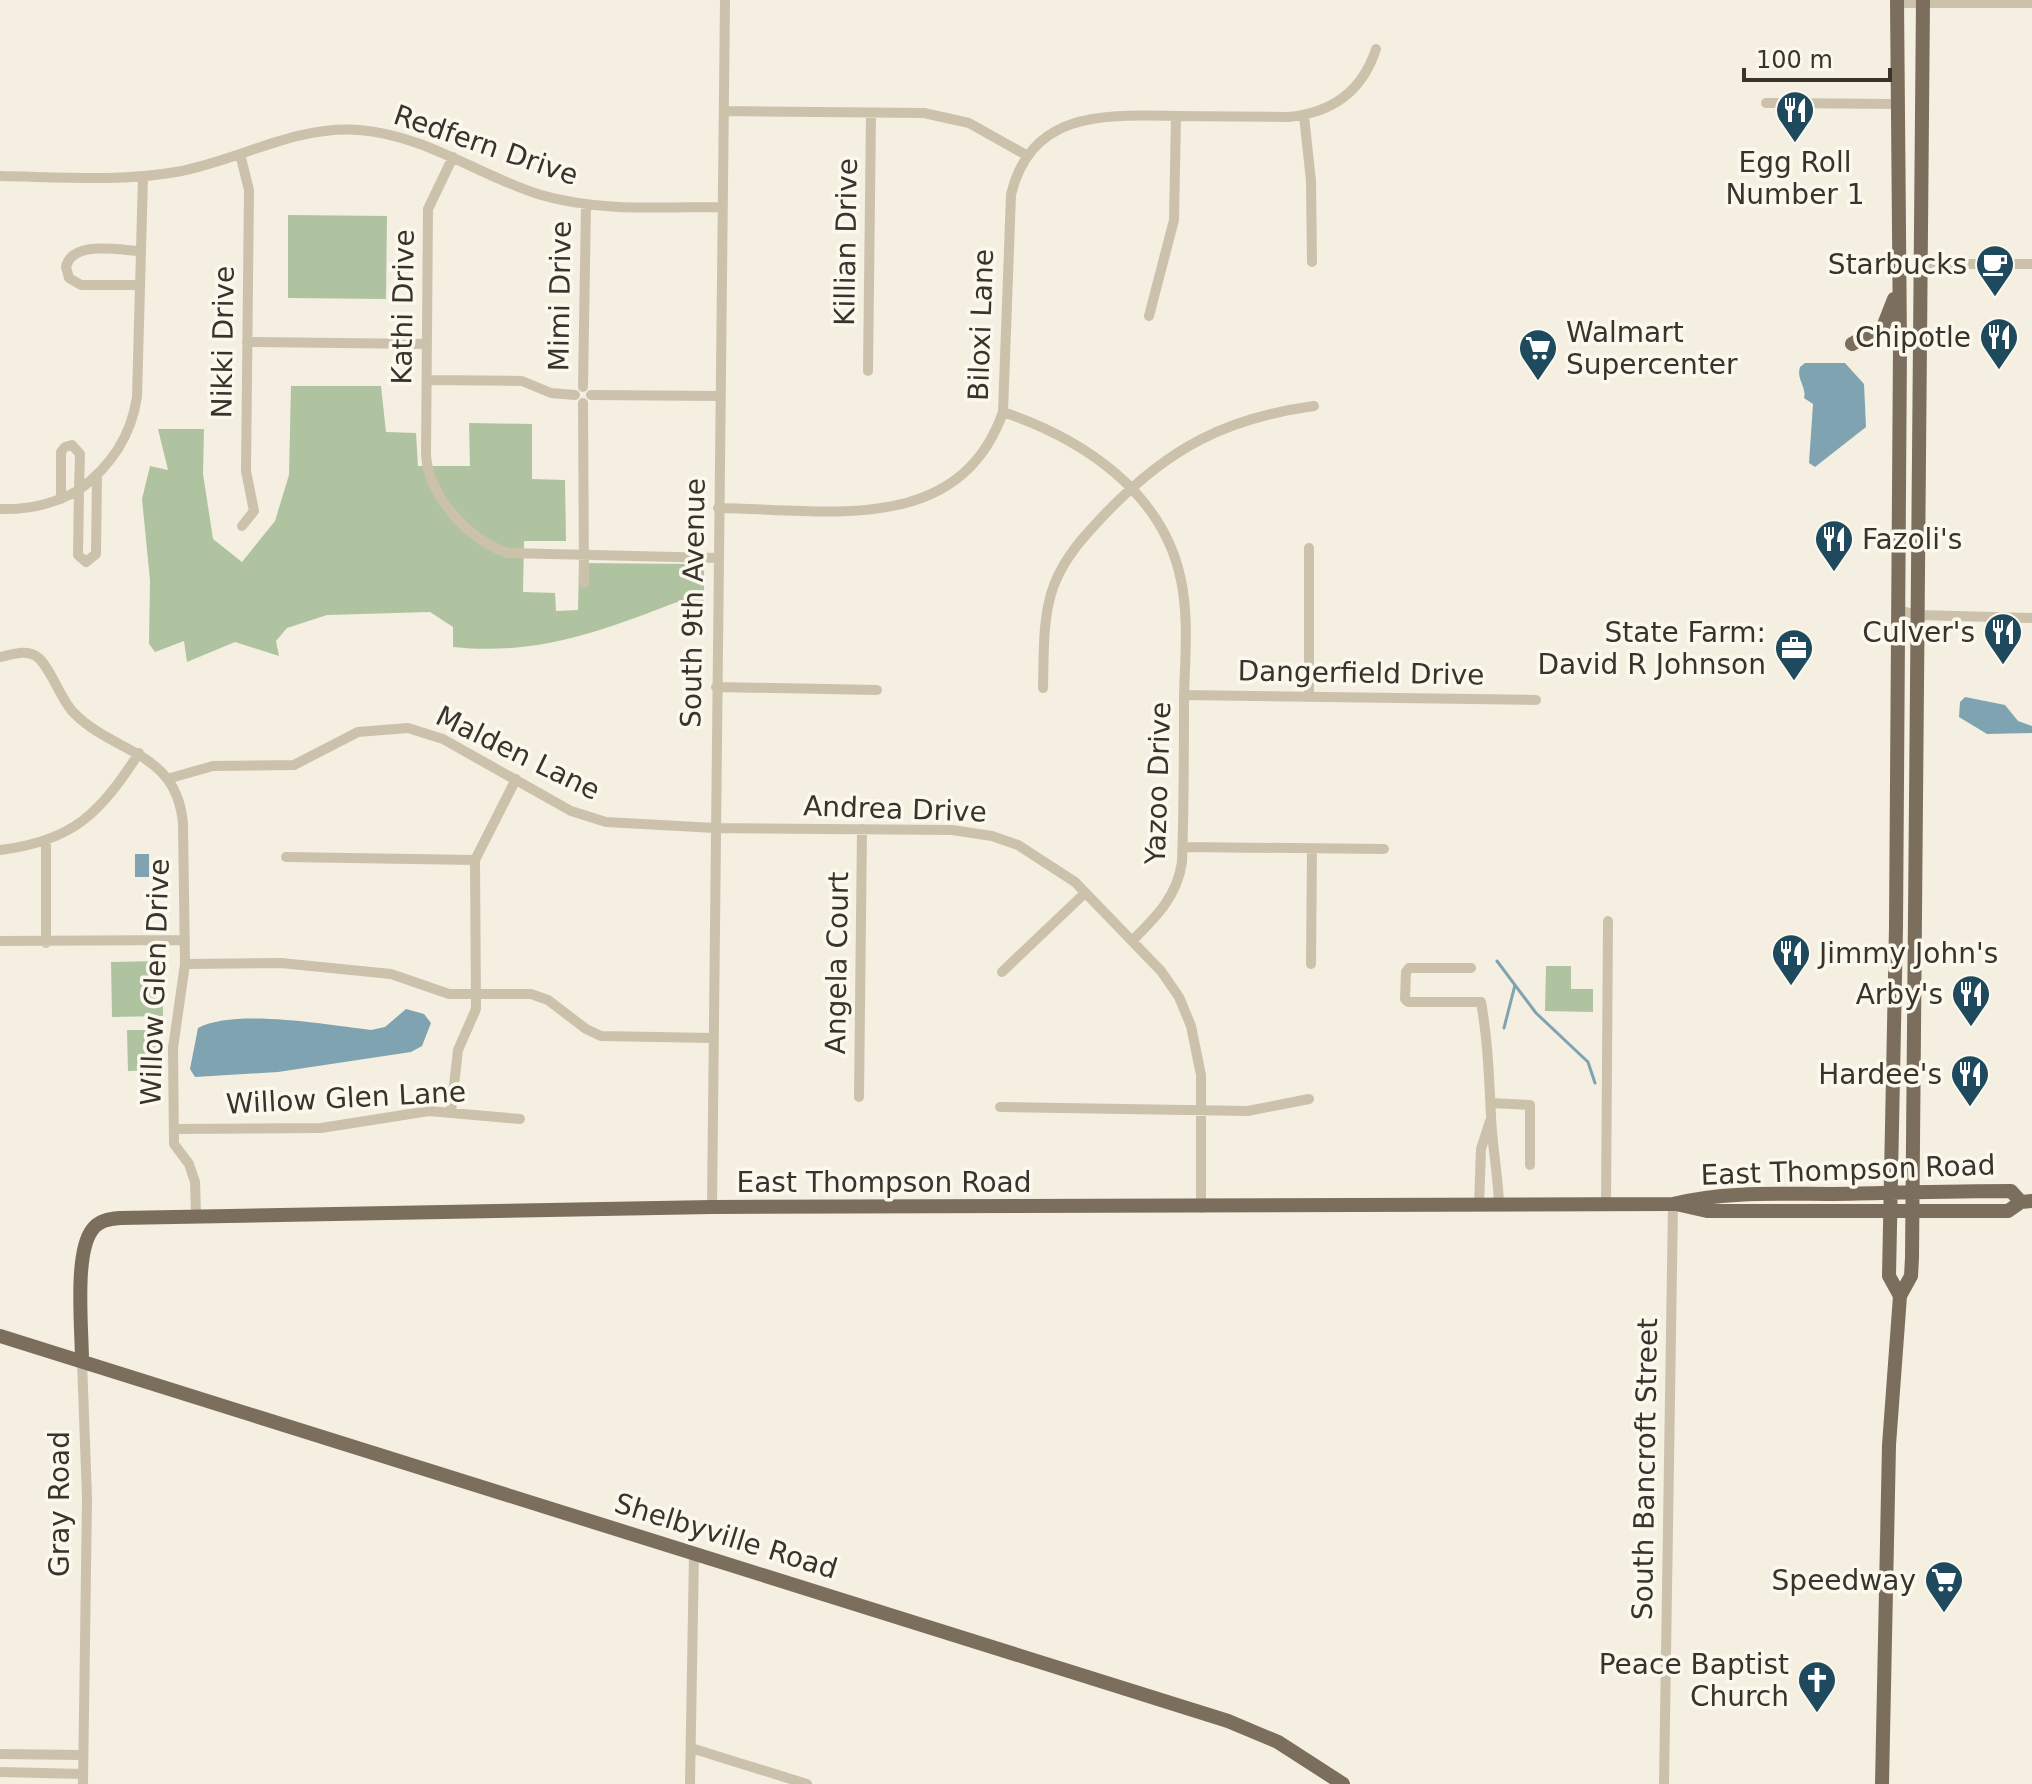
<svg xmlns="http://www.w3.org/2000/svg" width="2032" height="1784" font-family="'DejaVu Sans',sans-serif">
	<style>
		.green { fill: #afc3a0 }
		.water { fill: #7fa3b1 }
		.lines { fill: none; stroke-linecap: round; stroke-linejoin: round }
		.stream { stroke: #7fa3b1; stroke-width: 3 }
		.minor { stroke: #ccc2ac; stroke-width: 10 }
		.major { stroke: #7c6e5c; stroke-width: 14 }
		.labels { text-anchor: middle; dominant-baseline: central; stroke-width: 7; stroke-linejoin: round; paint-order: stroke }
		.street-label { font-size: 28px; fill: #3a332b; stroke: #fbf8ed }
		.poi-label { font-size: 28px; fill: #3a332b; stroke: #fbf8ed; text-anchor: end }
	</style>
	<rect width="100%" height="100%" fill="#f4efe0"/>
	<!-- green -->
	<path class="green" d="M288,215L387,216L386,299L288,298Z
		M291,386H381L386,432L416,433L418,466H470L469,423L532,424V479L565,480L566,541H524L523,592L555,593L556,611L578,610L579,563L688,564L704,571V611L680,601C600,631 539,656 453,647V627L430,612L327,615L287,628L276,641L279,656L235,642L187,662L184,641L155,652L149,644L150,580L142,499L150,466L168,470L158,429H204L203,474L213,539L242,562L275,521L289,475Z
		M162,961L163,1016L112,1017L111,962Z
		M1546,966H1571V989H1593V1012L1545,1011Z
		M127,1030H155L156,1070L128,1071Z"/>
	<!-- water -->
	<path class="water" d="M1805,363H1845L1864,384L1866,427L1815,467L1809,463L1813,404L1804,398C1807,387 1796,379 1800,367Z
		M1965,697L2005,705L2018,721L2032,726V733L1987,734L1959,717L1960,702Z
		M135,854H149V877H135Z
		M406,1009L424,1014L431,1023L422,1046L411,1052L278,1072L195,1077L190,1069L198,1028C235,1008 328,1025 371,1030L385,1027Z"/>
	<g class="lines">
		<!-- stream -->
		<path class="stream" d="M1497,961L1536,1013L1588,1062L1595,1083
			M1504,1028L1515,985"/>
		<!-- minor -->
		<path class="minor" d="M1897,3H2032
			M1766,103L1896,104
			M724,111L924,113L969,123L1028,156
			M1304,116L1311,181L1312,262
			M240,154L249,190L246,471L254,511L242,526
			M453,157L428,209L426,455C429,497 469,540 508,553L718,558
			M0,176C58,177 119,182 176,172C238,161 295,125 359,130C426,135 479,176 541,195C600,212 662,207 723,207
			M1919,264H2032
			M139,285H81L69,278L66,267C72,240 118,250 140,251
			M1149,316L1174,220L1176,116
			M247,342L427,344
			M868,371L871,113
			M427,380L522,381L551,393L575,395
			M583,387L586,205
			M591,395L720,396
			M583,403L584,583
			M1003,412C1083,439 1163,492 1181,580C1189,618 1185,659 1184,697C1184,752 1184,807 1182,862C1177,897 1156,917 1132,941
			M97,475L96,554L86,562L78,555L79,490C111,466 131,437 137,397L143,177
			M718,508C824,509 959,538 1003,412L1011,195C1031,109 1107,115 1177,116C1214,116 1251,117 1288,117C1332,113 1362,92 1376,49
			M0,509C28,510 54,504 79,490L80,454L72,445L65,447L61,452V499
			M1898,610L1918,615L2032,618
			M0,657C12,655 25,649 36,656C49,664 60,698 73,712C113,754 177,750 183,824L185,964L173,1048L174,1144L189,1164L195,1182L196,1214
			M716,687L877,690
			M1043,688C1044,655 1042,617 1054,585C1065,556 1086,534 1107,512C1169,448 1226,418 1314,406
			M1184,695L1536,700
			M1309,696V548
			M167,779L213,766L294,765L358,732L408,728L443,739L571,811L606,822L715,828L952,830L992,836L1018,845L1075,882L1161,971L1179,997L1191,1026L1201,1075V1208
			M46,842V943
			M1183,847L1384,849
			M0,850C74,841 100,813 139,753
			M286,857L475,860
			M0,941L185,940
			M185,964L281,963L391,974L449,994H531L548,1000L586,1029L601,1036L712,1038
			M1311,964L1312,848
			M1471,968H1409L1406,972L1405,999L1408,1002H1481C1488,1041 1489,1077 1491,1116C1492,1146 1498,1174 1499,1204
			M1002,972L1085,893
			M859,1097L862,829
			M1491,1103L1530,1105V1165
			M1000,1107L1248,1111L1309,1099
			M451,1112L458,1050L476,1009L475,860L516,779
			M175,1129L321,1128L429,1111L520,1119
			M1606,1204L1608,921
			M1479,1205L1481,1149L1490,1121
			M712,1207L725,0
			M82,1361L87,1498L83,1784
			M691,1748L807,1784
			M0,1754L83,1755
			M0,1772L83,1774
			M690,1784L694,1553
			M1664,1784L1673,1204"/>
		<!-- major -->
		<path class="major" d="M1897,0L1900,345L1896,927L1889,1276L1900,1296
			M1852,344L1883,327L1894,299
			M1676,1204L1707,1211H2008L2021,1202L2032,1201
			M0,1336L1228,1721L1278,1742L1343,1784
			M82,1361C82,1330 74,1254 92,1230C99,1220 110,1219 120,1218L712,1207L1673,1204C1725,1191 1780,1194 1833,1194C1892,1193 1951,1191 2011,1191L2021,1202
			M1882,1784L1889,1445L1900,1296L1911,1276L1912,1258L1923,0"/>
	</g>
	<!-- icons -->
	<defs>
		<symbol id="restaurant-pin" viewBox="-11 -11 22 30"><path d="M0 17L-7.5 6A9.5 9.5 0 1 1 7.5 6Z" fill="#1f4a5d" stroke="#fbf8ed"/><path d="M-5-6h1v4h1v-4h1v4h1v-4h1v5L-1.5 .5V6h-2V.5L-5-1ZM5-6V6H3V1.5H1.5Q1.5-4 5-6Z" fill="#fff"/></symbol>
		<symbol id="cafe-pin" viewBox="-11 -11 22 30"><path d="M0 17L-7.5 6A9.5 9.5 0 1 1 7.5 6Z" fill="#1f4a5d" stroke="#fbf8ed"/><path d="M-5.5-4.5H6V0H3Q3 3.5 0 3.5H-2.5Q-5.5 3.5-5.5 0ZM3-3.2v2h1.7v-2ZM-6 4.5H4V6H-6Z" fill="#fff"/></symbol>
		<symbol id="supermarket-pin" viewBox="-11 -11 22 30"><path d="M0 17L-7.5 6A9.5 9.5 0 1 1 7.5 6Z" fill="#1f4a5d" stroke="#fbf8ed"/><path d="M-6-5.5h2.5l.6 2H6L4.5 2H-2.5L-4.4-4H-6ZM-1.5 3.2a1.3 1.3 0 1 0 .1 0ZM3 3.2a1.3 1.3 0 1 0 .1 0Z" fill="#fff"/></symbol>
		<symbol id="office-pin" viewBox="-11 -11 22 30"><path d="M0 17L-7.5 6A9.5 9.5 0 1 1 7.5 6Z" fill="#1f4a5d" stroke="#fbf8ed"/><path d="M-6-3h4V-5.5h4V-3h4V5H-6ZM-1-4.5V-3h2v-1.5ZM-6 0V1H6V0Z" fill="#fff"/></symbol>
		<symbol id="church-pin" viewBox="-11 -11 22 30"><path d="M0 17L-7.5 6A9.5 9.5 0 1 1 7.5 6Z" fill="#1f4a5d" stroke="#fbf8ed"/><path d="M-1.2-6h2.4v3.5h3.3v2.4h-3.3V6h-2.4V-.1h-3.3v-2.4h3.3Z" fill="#fff"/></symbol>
	</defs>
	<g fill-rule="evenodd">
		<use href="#restaurant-pin" x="1773" y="88" width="44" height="60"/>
		<use href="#cafe-pin" x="1973" y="242" width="44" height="60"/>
		<use href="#restaurant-pin" x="1977" y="315" width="44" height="60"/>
		<use href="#supermarket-pin" x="1516" y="326" width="44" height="60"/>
		<use href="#restaurant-pin" x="1812" y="517" width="44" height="60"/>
		<use href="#restaurant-pin" x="1981" y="610" width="44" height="60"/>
		<use href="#office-pin" x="1772" y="626" width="44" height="60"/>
		<use href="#restaurant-pin" x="1769" y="931" width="44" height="60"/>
		<use href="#restaurant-pin" x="1949" y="972" width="44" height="60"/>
		<use href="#restaurant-pin" x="1948" y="1052" width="44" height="60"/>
		<use href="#supermarket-pin" x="1922" y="1558" width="44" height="60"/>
		<use href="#church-pin" x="1795" y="1658" width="44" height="60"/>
	</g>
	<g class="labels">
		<!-- street labels -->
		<g class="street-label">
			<text transform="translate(486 145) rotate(19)">Redfern Drive</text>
			<text transform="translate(846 242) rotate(-89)">Killian Drive</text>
			<text transform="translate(560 296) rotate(-89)">Mimi Drive</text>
			<text transform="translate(403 307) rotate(-89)">Kathi Drive</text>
			<text transform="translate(981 325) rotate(-88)">Biloxi Lane</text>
			<text transform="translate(223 342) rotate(-89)">Nikki Drive</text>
			<text transform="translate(693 603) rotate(-89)">South 9th Avenue</text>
			<text transform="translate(1361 673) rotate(1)">Dangerfield Drive</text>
			<text transform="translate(518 753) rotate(26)">Malden Lane</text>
			<text transform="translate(1158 783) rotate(-88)">Yazoo Drive</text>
			<text transform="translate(895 809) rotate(2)">Andrea Drive</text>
			<text transform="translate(837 963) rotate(-89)">Angela Court</text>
			<text transform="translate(155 982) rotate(-88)">Willow Glen Drive</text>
			<text transform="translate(346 1098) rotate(-3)">Willow Glen Lane</text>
			<text transform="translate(1848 1170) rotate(-2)">East Thompson Road</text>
			<text x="884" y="1182">East Thompson Road</text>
			<text transform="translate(1645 1469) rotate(-89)">South Bancroft Street</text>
			<text transform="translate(59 1504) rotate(-90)">Gray Road</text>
			<text transform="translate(726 1536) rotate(17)">Shelbyville Road</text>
		</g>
		<!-- poi labels -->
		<g class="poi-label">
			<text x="1795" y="162" text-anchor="middle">Egg Roll<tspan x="1795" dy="32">Number 1</tspan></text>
			<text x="1967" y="264">Starbucks</text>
			<text x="1566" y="332" text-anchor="start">Walmart<tspan x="1566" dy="32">Supercenter</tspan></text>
			<text x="1971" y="337">Chipotle</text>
			<text x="1862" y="539" text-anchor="start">Fazoli's</text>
			<text x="1766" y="632">State Farm:<tspan x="1766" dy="32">David R Johnson</tspan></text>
			<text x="1975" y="632">Culver's</text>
			<text x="1819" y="953" text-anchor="start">Jimmy John's</text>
			<text x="1943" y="994">Arby's</text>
			<text x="1942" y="1074">Hardee's</text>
			<text x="1916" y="1580">Speedway</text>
			<text x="1789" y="1664">Peace Baptist<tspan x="1789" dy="32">Church</tspan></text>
		</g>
	</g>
	<!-- scale -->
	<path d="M1744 68v12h146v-12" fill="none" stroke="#3a332b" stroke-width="4"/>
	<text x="1756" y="68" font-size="24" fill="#3a332b" stroke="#fbf8ed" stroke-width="6" paint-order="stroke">100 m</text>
</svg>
